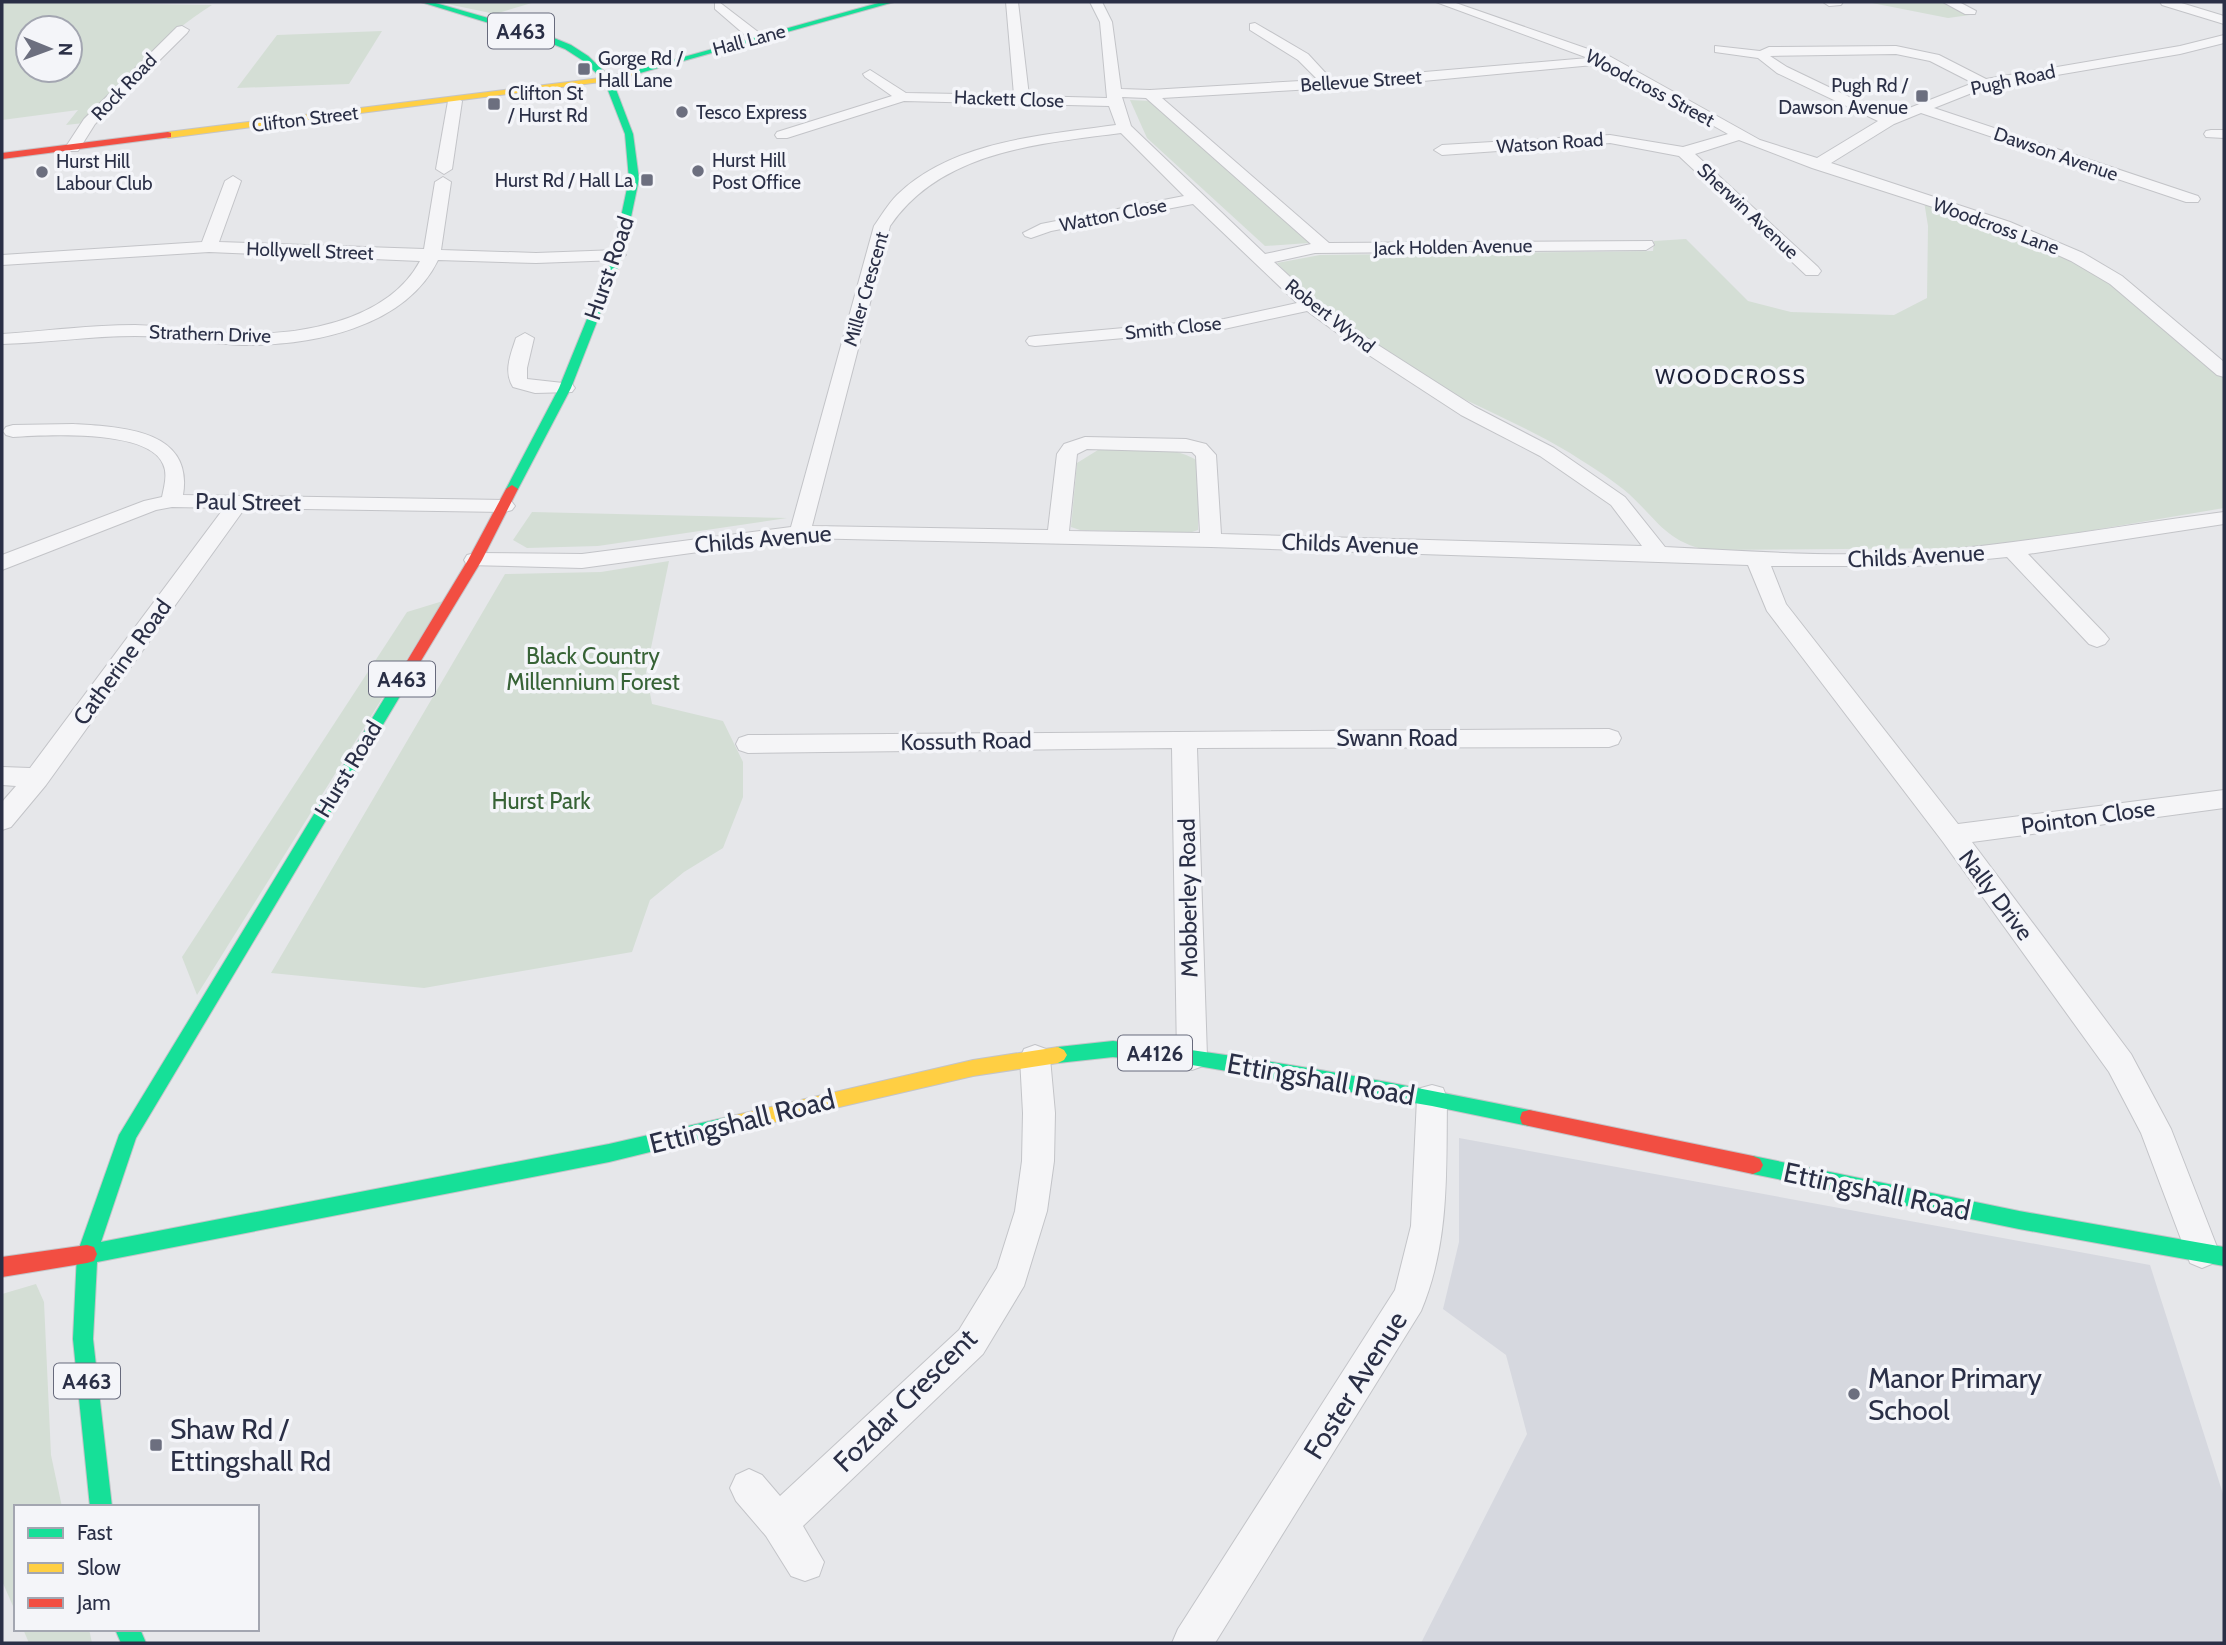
<svg xmlns="http://www.w3.org/2000/svg" width="2226" height="1645" font-family="Cabin,sans-serif">
	<style>
		.built { fill: #d6d8df }
		.green { fill: #d4ded5; fill-rule: evenodd }
		.lines { fill: none; stroke-linecap: round; stroke-linejoin: round }
		.street-casing { stroke: #c3c4c8; stroke-width: 2 }
		.fast-casing { stroke: #c3c4c8; stroke-width: 2 }
		.slow-casing { stroke: #c3c4c8; stroke-width: 2 }
		.jam-casing { stroke: #c3c4c8; stroke-width: 2 }
		.street { fill: #f5f5f7; fill-rule: evenodd }
		.fast { fill: #16e098; fill-rule: evenodd }
		.slow { fill: #ffcf43; fill-rule: evenodd }
		.jam { fill: #f24e42; fill-rule: evenodd }
		.poi-dot { fill: #6c6f7f; stroke: #f4f5f9; stroke-width: 2.5 }
		.labels { text-anchor: middle; dominant-baseline: central; stroke-width: 7; stroke-linejoin: round; paint-order: stroke }
		.far-street-label { font-size: 19px; fill: #2a2f46; stroke: #f4f5f9 }
		.far-poi-label { font-size: 19px; fill: #2a2f46; stroke: #f4f5f9; text-anchor: start }
		.shield { fill: #f4f5f9; stroke: #676a7c; stroke-width: 2 }
		.shield-label { font-size: 21px; font-weight: bold; fill: #2a2f46 }
		.far-quarter-label { font-size: 21px; letter-spacing: 2px; fill: #1c2037; stroke: #f4f5f9 }
		.street-label { font-size: 23px; fill: #2a2f46; stroke: #f4f5f9 }
		.park-label { font-size: 23px; fill: #376336; stroke: #f4f5f9 }
		.near-street-label { font-size: 28px; fill: #2a2f46; stroke: #f4f5f9 }
		.near-poi-label { font-size: 28px; fill: #2a2f46; stroke: #f4f5f9; text-anchor: start }
	</style>
	<rect width="100%" height="100%" fill="#e6e7ea"/>
	<!-- built -->
	<polygon class="built" points="1459,1138 2150,1265 2224,1497 2224,1643 1421,1643 1527,1434 1506,1355 1443,1309 1459,1242"/>
	<!-- green -->
	<g class="green">
		<path d="M2 2 212 5C162 36 124 80 84 123L66 125 78 110 2 120ZM28 28H70V70H28Z"/>
		<polygon points="438,2 535,2 495,14"/>
		<polygon points="1943,2 1970,15 1948,18 1872,3"/>
		<polygon points="382,31 349,84 237,88 277,35"/>
		<polygon points="1130,100 1151,101 1309,243 1265,246 1147,138"/>
		<path d="M1924 201 2003 227 2102 273 2224 375V508L1999 546 1968 548 1706 550C1662 540 1655 515 1623 489 1607 476 1587 464 1570 453 1529 428 1484 410 1442 388 1383 356 1324 312 1277 263L1320 255 1653 251 1654 241 1686 239 1748 301 1791 312 1894 315 1927 298 1928 226Z"/>
		<path d="M1098 450C1129 450 1172 443 1198 461V530L1189 533 1080 530 1071 527 1077 463Z"/>
		<polygon points="532,512 787,518 598,546 527,548 513,540"/>
		<polygon points="669,561 646,672 652,704 723,721 743,762 743,797 723,848 684,872 650,900 632,952 424,988 271,973 505,574 601,572"/>
		<polygon points="443,601 197,995 182,957 407,612"/>
		<polygon points="36,1284 44,1302 51,1455 62,1507 16,1507 16,1613 2,1581 2,1294"/>
		<polygon points="23,1629 89,1629 92,1643 29,1643"/>
	</g>
	<g class="lines">
		<!-- street casing -->
		<g class="street-casing">
			<g id="street">
				<polygon points="719,2 762,35 762,41 752,41 715,9 715,3"/>
				<path d="M1006 2H1018L1029 96 1107 98 1100 22 1090 2H1102L1112 22 1121 89 1150 90 1318 80 1298 60 1250 30V24L1255 23 1308 54 1332 80 1588 58 1436 2H1453L1611 57 1760 140 1817 158 1878 121 1777 73 1758 58 1715 52V46L1760 51 1769 47 1896 46 1939 55 1986 79 2180 46 2224 35V43L2180 54 1987 87 1934 108 2198 196 2200 199 2198 202H2186L1921 113 1894 124 1831 163 2010 222 2083 253 2122 276 2224 362V377L2217 375 2110 284 2071 261 1998 228 1812 168 1739 140 1695 154 1818 267 1821 271 1818 275H1806L1679 156 1610 143 1442 155 1434 150 1442 145 1610 135 1683 147 1728 134 1604 64 1381 85 1162 98 1329 243 1652 241 1654 245 1646 250 1315 253 1274 262 1316 301 1367 338 1475 407 1554 448 1625 497 1665 547C1750 551 1835 558 1920 552 2022 544 2123 525 2224 512V524L2028 554 2105 634 2109 639 2105 644 2097 647 2089 644 2007 557 1916 566H1771L1786 604 1958 824 2224 790V808L1972 842 2131 1054 2171 1129 2219 1252 2214 1263 2202 1268 2190 1263 2141 1133 2109 1072 1943 842 1767 611 1748 565 1211 547 800 538 582 568 467 565 464 560 467 555 475 553 582 554 791 527 874 226C881 216 888 204 897 195 952 141 1043 135 1116 125L1109 106 904 101 787 138H777L775 135 777 132 892 96 865 77 863 74 870 70 906 93 1014 95ZM1896 54 1930 61 1973 83 1889 116 1787 67 1770 56ZM1122 97 1146 98 1311 244 1265 254 1131 126ZM1121 133 1184 196 1041 224 1023 233 1025 236 1031 238 1051 231 1193 204 1297 303 1224 319 1035 336 1029 337 1026 341 1029 345 1035 346 1224 329 1307 311 1355 346 1461 415 1540 456 1611 505 1642 546 1221 534 1216 455 1206 444 1186 439 1085 437 1064 444 1057 454 1048 530 812 526 890 226C941 151 1038 144 1121 133ZM1087 449 1192 452 1196 456 1200 533 1069 531 1077 454Z"/>
				<polygon points="1823,2 1843,2 1841,5 1829,6"/>
				<polygon points="1943,2 1959,2 1976,11 1975,14 1965,14"/>
				<polygon points="2160,2 2178,2 2224,16 2224,24 2162,5"/>
				<polygon points="182,26 189,30 187,33 95,124 78,151 68,151 65,148 84,119 177,27"/>
				<polygon points="455,97 462,101 452,169 444,174 436,169 448,101"/>
				<polygon points="2211,130 2224,130 2224,138 2206,137 2204,134 2206,131"/>
				<path d="M233 176 241 181 219 242 424 249 435 182 443 177 451 182 441 250 536 253 618 250 626 255 618 260 536 263 438 260C405 328 311 346 242 345 206 344 171 336 135 336 91 336 46 343 2 344V334C46 331 91 325 135 325 167 326 199 332 231 333 294 337 387 323 420 261L209 252 2 265V255L202 242 225 181Z"/>
				<path d="M525 333 534 338 527 368V379L572 384 575 388 572 392 535 393 513 387C503 371 511 354 516 338Z"/>
				<path d="M73 424C121 427 194 429 183 495L505 500 512 502 515 506 512 510 505 512 245 508 46 785 11 827 2 830V802L16 786 2 785V767L30 768 224 508 172 507 156 510 2 570V555L144 501 162 497C164 487 168 474 163 464 148 429 45 435 13 437L6 435 3 431 6 427 13 425Z"/>
				<polygon points="1609,729 1618,732 1621,738 1618,744 1609,747 1197,748 1207,1057 1203,1066 1192,1070 1181,1066 1177,1057 1172,748 748,753 739,750 736,744 739,738 748,735"/>
				<polygon points="1035,1045 1046,1049 1050,1058 1055,1113 1054,1161 1047,1211 1024,1286 983,1354 803,1526 824,1562 819,1576 805,1581 791,1576 766,1536 736,1501 730,1488 736,1475 749,1469 762,1475 780,1496 959,1330 997,1268 1015,1211 1022,1161 1023,1113 1020,1058 1024,1049"/>
				<path d="M1432 1085 1443 1088 1447 1098C1446 1171 1450 1242 1421 1311L1215 1643H1172L1178 1629 1395 1290 1411 1226 1417 1098 1421 1088Z"/>
			</g>
		</g>
		<!-- fast casing -->
		<g class="fast-casing">
			<g id="fast">
				<polygon points="421,2 432,2 544,34 571,45 588,56 612,79 633,134 639,179 623,255 571,388 518,489 512,493 506,489 559,388 613,255 629,179 625,134 604,80 582,60 565,49 538,38"/>
				<polygon points="882,2 894,2 633,75 626,73"/>
				<polygon points="414,656 421,661 136,1138 101,1242 609,1144 732,1116 739,1118 741,1124 739,1130 732,1132 609,1162 97,1262 93,1339 112,1507 90,1507 73,1339 77,1254 119,1135 407,661"/>
				<path d="M1113 1041C1253 1055 1391 1082 1529 1110L1536 1112 1538 1118 1536 1124 1529 1126 1432 1106 1192 1065 1113 1057 1058 1063 1052 1060 1049 1055 1052 1050 1058 1047Z"/>
				<polygon points="1753,1156 2019,1211 2224,1247 2224,1266 2019,1229 1753,1174 1746,1171 1743,1165 1746,1159"/>
				<polygon points="115,1629 140,1629 146,1643 121,1643"/>
			</g>
		</g>
		<!-- slow casing -->
		<g class="slow-casing">
			<g id="slow">
				<polygon points="630,71 634,73 633,75 608,81 168,138 164,135 168,132 608,77"/>
				<polygon points="1058,1047 1064,1050 1067,1055 1064,1060 1058,1063 973,1076 732,1132 725,1130 723,1124 725,1118 732,1116 973,1060"/>
			</g>
		</g>
		<!-- jam casing -->
		<g class="jam-casing">
			<g id="jam">
				<polygon points="168,132 171,133 171,137 2,159 2,153"/>
				<polygon points="512,485 518,489 482,560 419,664 409,664 407,661 468,560 506,489"/>
				<polygon points="1529,1110 1753,1156 1760,1159 1763,1165 1760,1171 1753,1174 1529,1126 1522,1124 1520,1118 1522,1112"/>
				<polygon points="87,1245 94,1247 97,1254 94,1261 87,1263 2,1277 2,1257"/>
			</g>
		</g>
		<!-- street -->
		<use href="#street" class="street"/>
		<!-- fast -->
		<use href="#fast" class="fast"/>
		<!-- slow -->
		<use href="#slow" class="slow"/>
		<!-- jam -->
		<use href="#jam" class="jam"/>
	</g>
	<!-- markers -->
	<g class="poi-dot">
		<rect x="577" y="62" width="14" height="14" rx="3.5"/>
		<rect x="1915" y="89" width="14" height="14" rx="3.5"/>
		<rect x="487" y="97" width="14" height="14" rx="3.5"/>
		<circle cx="682" cy="112" r="7"/>
		<circle cx="698" cy="171" r="7"/>
		<circle cx="42" cy="172" r="7"/>
		<rect x="640" y="173" width="14" height="14" rx="3.5"/>
		<circle cx="1854" cy="1394" r="7"/>
		<rect x="149" y="1438" width="14" height="14" rx="3.5"/>
	</g>
	<g class="labels">
		<!-- far-street labels -->
		<g class="far-street-label">
			<text transform="translate(749 40) rotate(-15)">Hall Lane</text>
			<text transform="translate(2013 80) rotate(-12)">Pugh Road</text>
			<text transform="translate(1361 81) rotate(-4)">Bellevue Street</text>
			<text transform="translate(124 87) rotate(-46)">Rock Road</text>
			<text transform="translate(1650 88) rotate(28)">Woodcross Street</text>
			<text transform="translate(1009 99) rotate(2)">Hackett Close</text>
			<text transform="translate(305 119) rotate(-7)">Clifton Street</text>
			<text transform="translate(1550 143) rotate(-4)">Watson Road</text>
			<text transform="translate(2056 154) rotate(19)">Dawson Avenue</text>
			<text transform="translate(1748 211) rotate(43)">Sherwin Avenue</text>
			<text transform="translate(1113 215) rotate(-11)">Watton Close</text>
			<text transform="translate(1996 226) rotate(20)">Woodcross Lane</text>
			<text transform="translate(1453 247) rotate(-1)">Jack Holden Avenue</text>
			<text transform="translate(310 251) rotate(2)">Hollywell Street</text>
			<text transform="translate(866 289) rotate(-74)">Miller Crescent</text>
			<text transform="translate(1330 316) rotate(38)">Robert Wynd</text>
			<text transform="translate(1173 328) rotate(-6)">Smith Close</text>
			<text transform="translate(210 334) rotate(2)">Strathern Drive</text>
		</g>
		<!-- far-poi labels -->
		<g class="far-poi-label">
			<text x="598" y="58">Gorge Rd /<tspan x="598" dy="22">Hall Lane</tspan></text>
			<text x="1908" y="85" text-anchor="end">Pugh Rd /<tspan x="1908" dy="22">Dawson Avenue</tspan></text>
			<text x="508" y="93">Clifton St<tspan x="508" dy="22">/ Hurst Rd</tspan></text>
			<text x="696" y="112">Tesco Express</text>
			<text x="712" y="160">Hurst Hill<tspan x="712" dy="22">Post Office</tspan></text>
			<text x="56" y="161">Hurst Hill<tspan x="56" dy="22">Labour Club</tspan></text>
			<text x="633" y="180" text-anchor="end">Hurst Rd / Hall La</text>
		</g>
		<!-- shield labels -->
		<g class="shield">
			<rect x="488" y="13.5" width="66" height="35" rx="5"/>
			<rect x="369" y="661.5" width="66" height="35" rx="5"/>
			<rect x="1118" y="1035.5" width="74" height="35" rx="5"/>
			<rect x="54" y="1363.5" width="66" height="35" rx="5"/>
		</g>
		<g class="shield-label">
			<text x="521" y="31">A463</text>
			<text x="402" y="679">A463</text>
			<text x="1155" y="1053">A4126</text>
			<text x="87" y="1381">A463</text>
		</g>
		<!-- far-quarter labels -->
		<g class="far-quarter-label">
			<text x="1731" y="376">WOODCROSS</text>
		</g>
		<!-- street labels -->
		<g class="street-label">
			<text transform="translate(609 268) rotate(-71)">Hurst Road</text>
			<text transform="translate(248 502) rotate(1)">Paul Street</text>
			<text transform="translate(763 539) rotate(-5)">Childs Avenue</text>
			<text transform="translate(1350 544) rotate(2)">Childs Avenue</text>
			<text transform="translate(1916 556) rotate(-3)">Childs Avenue</text>
			<text transform="translate(122 662) rotate(-54)">Catherine Road</text>
			<text x="1397" y="738">Swann Road</text>
			<text transform="translate(966 741) rotate(-1)">Kossuth Road</text>
			<text transform="translate(348 769) rotate(-59)">Hurst Road</text>
			<text transform="translate(2088 817) rotate(-8)">Pointon Close</text>
			<text transform="translate(1996 895) rotate(53)">Nally Drive</text>
			<text transform="translate(1188 898) rotate(-91)">Mobberley Road</text>
		</g>
		<!-- park labels -->
		<g class="park-label">
			<text x="593" y="656">Black Country<tspan x="593" dy="26">Millennium Forest</tspan></text>
			<text x="541" y="801">Hurst Park</text>
		</g>
		<!-- near-street labels -->
		<g class="near-street-label">
			<text transform="translate(1321 1079) rotate(10)">Ettingshall Road</text>
			<text transform="translate(742 1121) rotate(-14)">Ettingshall Road</text>
			<text transform="translate(1877 1191) rotate(12)">Ettingshall Road</text>
			<text transform="translate(1355 1385) rotate(-58)">Foster Avenue</text>
			<text transform="translate(905 1400) rotate(-45)">Fozdar Crescent</text>
		</g>
		<!-- near-poi labels -->
		<g class="near-poi-label">
			<text x="1868" y="1378">Manor Primary<tspan x="1868" dy="32">School</tspan></text>
			<text x="170" y="1429">Shaw Rd /<tspan x="170" dy="32">Ettingshall Rd</tspan></text>
		</g>
	</g>
	<!-- border -->
	<rect width="2226" height="1645" fill="none" stroke="#2a2f46" stroke-width="7"/>
	<!-- legend -->
	<rect x="14" y="1505" width="245" height="126" fill="#f4f5f9" stroke="#a3a6b1" stroke-width="2"/>
	<rect x="28" y="1528" width="35" height="10" fill="#16e098" stroke="#a3a6b1" stroke-width="2"/>
	<text x="77" y="1540" font-size="21" fill="#2a2f46">Fast</text>
	<rect x="28" y="1563" width="35" height="10" fill="#ffcf43" stroke="#a3a6b1" stroke-width="2"/>
	<text x="77" y="1575" font-size="21" fill="#2a2f46">Slow</text>
	<rect x="28" y="1598" width="35" height="10" fill="#f24e42" stroke="#a3a6b1" stroke-width="2"/>
	<text x="77" y="1610" font-size="21" fill="#2a2f46">Jam</text>
	<!-- north arrow -->
	<g transform="translate(49 49) rotate(91)"><circle r="33" fill="#f4f5f9" stroke="#a3a6b1" stroke-width="2"/>
	<path d="M0-5L12 26L0 18L-12 26Z" fill="#6c6f7f"/>
	<text y="-10" font-size="19" font-weight="bold" text-anchor="middle" fill="#2a2f46">N</text>
	</g>
</svg>
